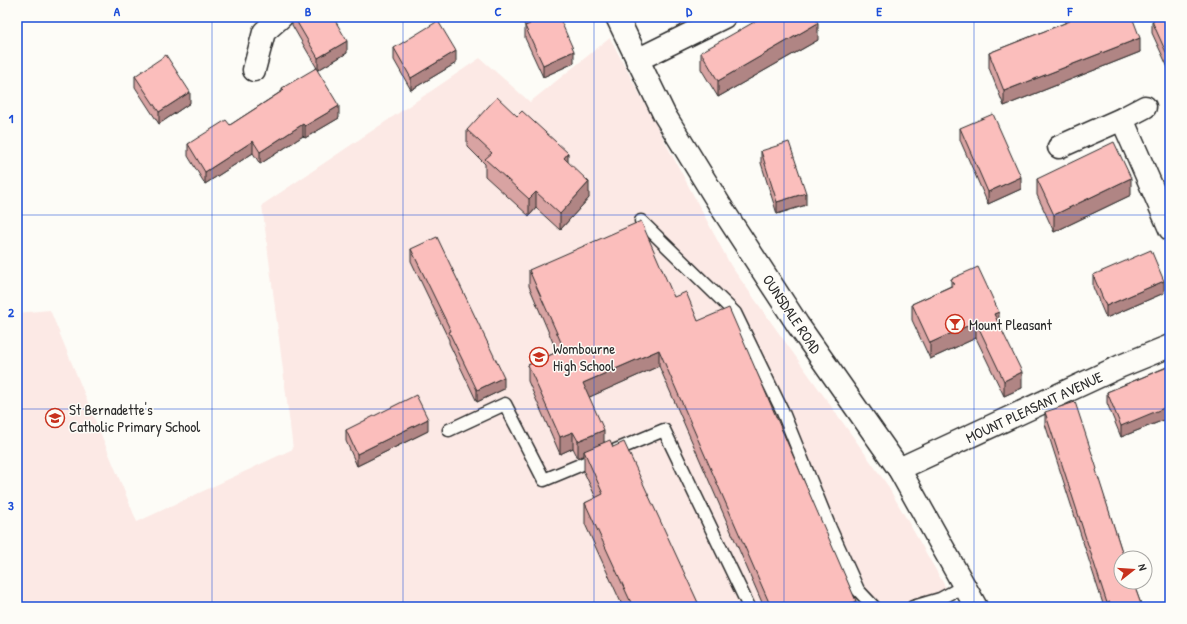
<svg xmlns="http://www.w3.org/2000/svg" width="1187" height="624" font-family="'Patrick Hand',sans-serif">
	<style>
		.built { fill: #fce9e5 }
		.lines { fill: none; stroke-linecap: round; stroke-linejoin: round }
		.lane-casing { stroke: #2b2b2b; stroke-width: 15 }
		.street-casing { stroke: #2b2b2b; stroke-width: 25 }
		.secondary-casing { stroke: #2b2b2b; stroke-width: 25 }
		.lane { stroke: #fdfcf7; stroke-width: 12 }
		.street { stroke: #fdfcf7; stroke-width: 22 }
		.secondary { stroke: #fdfcf7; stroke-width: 22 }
		.wall { fill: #d8a3a2; stroke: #2b2b2b }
		.shaded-wall { fill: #b08584; stroke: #2b2b2b }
		.building { fill: #fbbebc; stroke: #2b2b2b }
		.grid { fill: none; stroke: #1d4ed8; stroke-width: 1; stroke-opacity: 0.55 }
		.labels { text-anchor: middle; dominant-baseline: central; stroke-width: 3; stroke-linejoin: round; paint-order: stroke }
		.street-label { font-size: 15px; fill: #2b2b2b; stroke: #fdfcf7 }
		.poi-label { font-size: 15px; fill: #2b2b2b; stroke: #fdfcf7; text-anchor: start }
		.neatline { fill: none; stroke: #1d4ed8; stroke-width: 1.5 }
		.grid-label { font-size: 13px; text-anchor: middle; font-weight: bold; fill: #1d4ed8 }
	</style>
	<rect width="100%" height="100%" fill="#fdfcf7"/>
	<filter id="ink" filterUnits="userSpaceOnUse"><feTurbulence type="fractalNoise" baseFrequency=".025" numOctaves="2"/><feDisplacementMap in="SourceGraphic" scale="8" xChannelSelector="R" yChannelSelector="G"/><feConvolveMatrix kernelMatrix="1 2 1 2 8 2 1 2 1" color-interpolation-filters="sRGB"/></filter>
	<g filter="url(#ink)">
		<!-- built -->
		<polygon class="built" points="610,38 731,266 886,483 957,607 17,607 17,313 50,310 137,522 293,449 262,205 480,58 530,102"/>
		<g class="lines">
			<!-- lane casing -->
			<g class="lane-casing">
				<g id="lane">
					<polyline points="641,221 735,313 782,410 830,528 858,590 874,607"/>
					<polyline points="449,430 505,404 544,480 664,430 749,607"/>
					<polyline points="913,607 940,599 964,586"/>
				</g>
			</g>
			<!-- street casing -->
			<g class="street-casing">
				<g id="street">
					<polyline points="637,60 724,17"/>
					<polyline points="254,70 264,32 281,17"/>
					<polyline points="1122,119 1170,229"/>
					<polyline points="1059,147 1122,119 1145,107"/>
					<polyline points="899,469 1121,366 1170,346"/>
				</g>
			</g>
			<!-- secondary casing -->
			<g class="secondary-casing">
				<polyline id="secondary" points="617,17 664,114 723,210 798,325 899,469 976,607"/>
			</g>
			<!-- lane -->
			<use href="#lane" class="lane"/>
			<!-- street -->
			<use href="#street" class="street"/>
			<!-- secondary -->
			<use href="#secondary" class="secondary"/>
		</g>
		<!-- wall -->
		<g class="wall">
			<polygon points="292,17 333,17 347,53 318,70 292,25"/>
			<polygon points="521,17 559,17 574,63 543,77 525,38 525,26"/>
			<polygon points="1065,17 1132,17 1140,52 1004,106 989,68 989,53 1065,23"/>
			<polygon points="1170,17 1170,72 1152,33 1152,21"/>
			<polygon points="818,40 718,97 701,69 701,52"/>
			<polygon points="394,48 456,63 411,90 394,60"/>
			<polygon points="135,76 190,103 159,124 135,87"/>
			<polygon points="282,88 339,118 305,138 303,136 260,164 253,153 205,184 188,156 188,144 230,125 282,91"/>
			<polygon points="960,128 1021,189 988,204 960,140"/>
			<polygon points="467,130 568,162 589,198 560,230 536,208 529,216 485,176 485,164 467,146"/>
			<polygon points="761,151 806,205 777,214 761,163"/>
			<polygon points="1037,179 1131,195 1054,232 1037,195"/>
			<polygon points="411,249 504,389 477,402 449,343 449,340 411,261"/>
			<polygon points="529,270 674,297 698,321 856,607 764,607 659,366 589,397 604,442 613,447 700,607 623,607 585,524 585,503 596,498 584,472 584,455 578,458 573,448 560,454 528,381 528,365 557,352 529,286"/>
			<polygon points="1093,275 1164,293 1106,318 1093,287"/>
			<polygon points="951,279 999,323 1022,388 1004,396 976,338 930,359 912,320 912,304 951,286"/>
			<polygon points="1169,364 1170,364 1169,418 1121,437 1107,403 1107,392 1169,366"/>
			<polygon points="1045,412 1097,475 1124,558 1142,607 1104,607 1045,424"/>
			<polygon points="346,430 428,431 357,466 346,441"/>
		</g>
		<!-- shaded-wall -->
		<g class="shaded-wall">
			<polygon points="818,23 818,40 718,97 718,81"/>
			<polygon points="1140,38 1140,52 1004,106 1004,91"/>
			<polygon points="347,41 347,53 318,70 318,58"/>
			<polygon points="456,51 456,63 411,90 411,78"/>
			<polygon points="574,51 574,63 543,77 543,65"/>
			<polygon points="190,92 190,103 159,124 159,112"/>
			<polygon points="339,106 339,118 305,138 305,126"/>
			<polygon points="303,124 303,136 260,164 260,152"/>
			<polygon points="253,141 253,153 205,184 205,172"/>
			<polygon points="568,153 568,170 564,158"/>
			<polygon points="1021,177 1021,189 988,204 988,192"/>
			<polygon points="1131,178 1131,195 1054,232 1054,215"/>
			<polygon points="589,182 589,198 560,230 560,214"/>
			<polygon points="536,192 536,208 529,216 529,199"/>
			<polygon points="806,193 806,205 777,214 777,202"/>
			<polygon points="1164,281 1164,293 1106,318 1106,306"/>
			<polygon points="999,312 999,328 994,314"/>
			<polygon points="976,322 976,338 930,359 930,343"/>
			<polygon points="659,350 659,366 583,400 583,383"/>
			<polygon points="1022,372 1022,388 1004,396 1004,381"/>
			<polygon points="504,377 504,389 477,402 477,390"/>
			<polygon points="1170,399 1170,410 1169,411 1169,418 1121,437 1121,426"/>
			<polygon points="428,419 428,431 357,466 357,454"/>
			<polygon points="604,430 604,447 584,451 584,455 578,458 578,441"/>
			<polygon points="573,432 573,448 560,454 560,437"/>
			<polygon points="856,601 856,607 842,607"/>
			<polygon points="1110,602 1110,607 1107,607 1107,603"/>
		</g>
		<!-- building -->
		<g class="building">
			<polygon points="294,17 333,17 347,41 318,58"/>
			<polygon points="527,17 559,17 574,51 543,65 525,26 530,24"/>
			<polygon points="763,17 815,17 818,23 718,81 701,52"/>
			<polygon points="1068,17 1132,17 1140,38 1004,91 989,53 1070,21"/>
			<polygon points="1161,17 1170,17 1170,61 1152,21"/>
			<polygon points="438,21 456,51 411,78 394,48"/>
			<polygon points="166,55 190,92 159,112 135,76"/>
			<polygon points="316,68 339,106 305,126 303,124 260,152 253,141 205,172 188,144 226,120 230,125 284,90 282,88"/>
			<polygon points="497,97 517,116 522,111 568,153 564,158 589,182 560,214 536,192 529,199 485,159 492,153 467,130"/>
			<polygon points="993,114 1021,177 988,192 960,128"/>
			<polygon points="789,142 806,193 777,202 761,151"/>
			<polygon points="1114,142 1131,178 1054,215 1037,179"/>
			<polygon points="641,221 674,297 686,292 698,321 729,308 856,601 842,607 771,607 659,350 583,383 604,430 578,441 573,432 560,437 528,365 564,349 529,270"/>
			<polygon points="437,237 504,377 477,390 449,332 451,331 411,249"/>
			<polygon points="1151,250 1164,281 1106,306 1093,275"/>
			<polygon points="978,267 999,312 994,314 1022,372 1004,381 976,322 930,343 912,304 954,285 951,279"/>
			<polygon points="1169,364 1170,364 1170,399 1167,400 1169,406 1121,426 1107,392 1170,366"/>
			<polygon points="416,395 428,419 357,454 346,430"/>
			<polygon points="1075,402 1097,469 1096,470 1124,558 1121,558 1121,582 1133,582 1142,607 1111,607 1110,602 1107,603 1045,412"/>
			<polygon points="610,440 613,447 624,442 700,607 633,607 585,503 603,494 584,451"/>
		</g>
	</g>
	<!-- grid -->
	<path class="grid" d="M212 17V607M403 17V607M594 17V607M784 17V607M974 17V607M17 215H1170M17 409H1170"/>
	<!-- icons -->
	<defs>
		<g id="bar-ring" transform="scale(1)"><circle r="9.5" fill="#fdfcf7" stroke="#c8321e" stroke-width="1.5"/><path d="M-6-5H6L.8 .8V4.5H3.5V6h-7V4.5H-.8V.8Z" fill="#c8321e"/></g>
		<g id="school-ring" transform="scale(1)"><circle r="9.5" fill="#fdfcf7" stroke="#c8321e" stroke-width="1.5"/><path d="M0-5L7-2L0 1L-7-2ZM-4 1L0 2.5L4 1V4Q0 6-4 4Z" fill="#c8321e"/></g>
	</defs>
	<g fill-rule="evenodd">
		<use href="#bar-ring" x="955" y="324"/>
		<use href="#school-ring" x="539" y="357"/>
		<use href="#school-ring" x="55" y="418"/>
	</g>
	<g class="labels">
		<!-- street labels -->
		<g class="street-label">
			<text transform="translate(792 314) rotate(56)">OUNSDALE ROAD</text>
			<text transform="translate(1034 407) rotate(-25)">MOUNT PLEASANT AVENUE</text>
		</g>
		<!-- poi labels -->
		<g class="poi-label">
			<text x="969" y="324">Mount Pleasant</text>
			<text x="553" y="348">Wombourne<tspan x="553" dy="17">High School</tspan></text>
			<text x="69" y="409">St Bernadette's<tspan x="69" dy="17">Catholic Primary School</tspan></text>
		</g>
	</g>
	<!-- margin -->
	<rect width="1187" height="624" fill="none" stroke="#fdfcf7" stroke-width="44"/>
	<!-- north arrow -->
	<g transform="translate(1133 570) rotate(73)"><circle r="19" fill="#fdfcf7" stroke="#a9a8a5"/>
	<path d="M0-3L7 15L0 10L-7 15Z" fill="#c8321e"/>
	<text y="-6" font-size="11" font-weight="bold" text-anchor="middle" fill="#2b2b2b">N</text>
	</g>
	<rect x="22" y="22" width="1143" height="580" class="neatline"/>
	<g class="grid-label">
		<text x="117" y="16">A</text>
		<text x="308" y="16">B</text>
		<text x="498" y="16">C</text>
		<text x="689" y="16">D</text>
		<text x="879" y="16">E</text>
		<text x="1070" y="16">F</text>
		<text x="11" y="123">1</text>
		<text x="11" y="317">2</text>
		<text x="11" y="510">3</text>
	</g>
</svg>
